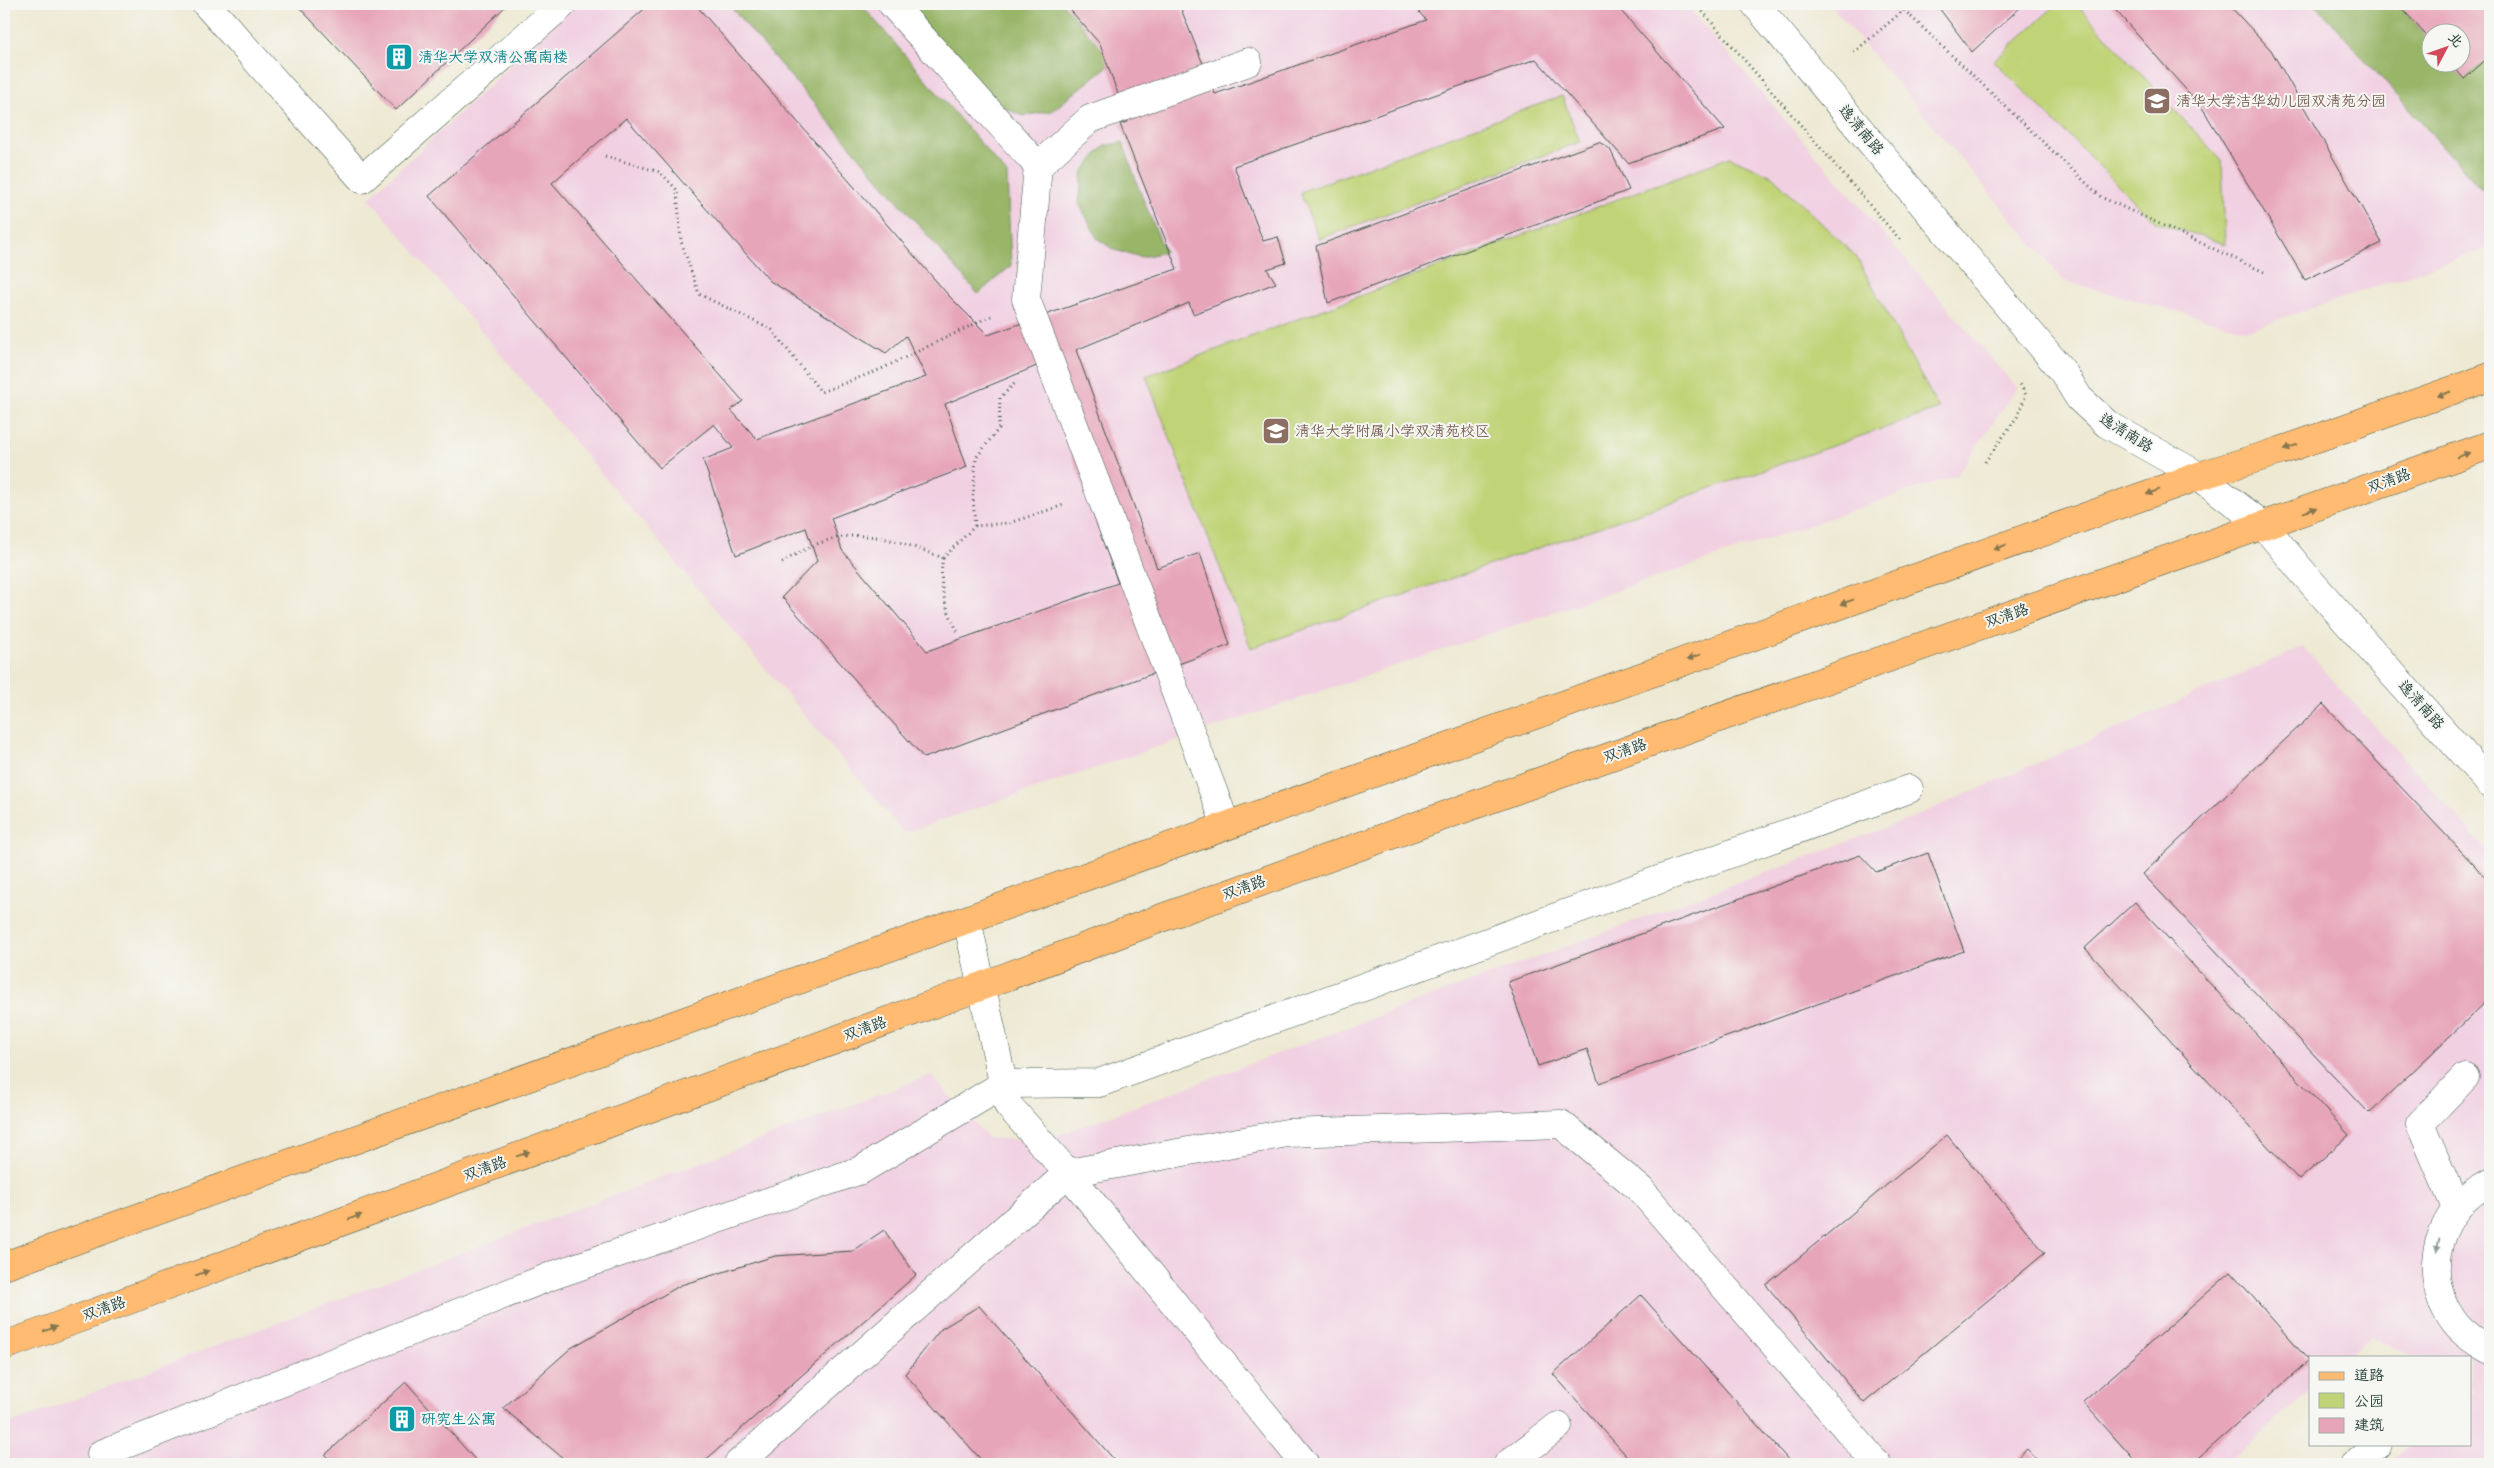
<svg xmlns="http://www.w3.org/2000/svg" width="2494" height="1468" font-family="'Balsamiq Sans','LXGW WenKai TC',sans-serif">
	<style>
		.built { fill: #f1d0e2 }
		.green { fill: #c0d376; stroke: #708855 }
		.forest { fill: #98b567; stroke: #5c794e }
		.building { fill: #e7a5b9; fill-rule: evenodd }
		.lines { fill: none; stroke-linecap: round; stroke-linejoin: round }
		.minor-casing { stroke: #3e574c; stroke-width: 29 }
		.major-casing { stroke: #3e574c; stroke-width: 29 }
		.path { stroke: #3e574c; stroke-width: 3; stroke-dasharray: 1 4; stroke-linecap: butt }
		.minor { stroke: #fff; stroke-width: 28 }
		.major { stroke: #ffbb71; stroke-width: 28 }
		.oneway { fill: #84764f }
		.oneway2 { fill: #8f9e9a }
		.labels { text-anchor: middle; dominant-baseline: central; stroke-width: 4; stroke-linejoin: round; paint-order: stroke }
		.culture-label { font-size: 15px; fill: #0d838f; stroke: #f6f6f2; text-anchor: start }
		.education-label { font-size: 15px; fill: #785e54; stroke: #f6f6f2; text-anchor: start }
		.street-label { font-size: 15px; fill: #1f3d34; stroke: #f6f6f2 }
	</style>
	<rect width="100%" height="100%" fill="#f6f6f2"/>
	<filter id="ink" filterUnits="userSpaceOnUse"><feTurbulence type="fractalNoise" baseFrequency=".02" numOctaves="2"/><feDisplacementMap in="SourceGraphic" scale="10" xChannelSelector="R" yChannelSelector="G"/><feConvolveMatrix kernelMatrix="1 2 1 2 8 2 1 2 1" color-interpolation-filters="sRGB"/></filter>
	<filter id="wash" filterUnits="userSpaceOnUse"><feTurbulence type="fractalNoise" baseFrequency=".0096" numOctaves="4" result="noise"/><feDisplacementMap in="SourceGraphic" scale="20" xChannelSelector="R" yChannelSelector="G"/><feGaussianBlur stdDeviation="1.12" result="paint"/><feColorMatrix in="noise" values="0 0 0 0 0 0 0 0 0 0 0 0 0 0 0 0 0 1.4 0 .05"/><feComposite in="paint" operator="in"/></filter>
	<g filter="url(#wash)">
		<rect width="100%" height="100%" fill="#eee9d3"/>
		<!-- built -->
		<g class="built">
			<polygon points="576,4 1685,4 2017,388 1957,475 904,833 369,198"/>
			<polygon points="1830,4 2315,4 2490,199 2490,248 2247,330 2064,281"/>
			<polygon points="2303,647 2490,853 2490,1464 2388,1464 2411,1444 2470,1444 2470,1393 2474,1389 2470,1387 2470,1357 2411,1357 2371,1336 2348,1357 2310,1357 2310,1390 2226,1464 4,1464 4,1426 931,1075 988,1138 1042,1141 1909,819"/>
		</g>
		<!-- green -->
		<g class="green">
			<polygon points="2057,4 2076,4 2222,161 2225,244 2155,222 1994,61"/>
			<polygon points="1562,96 1580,142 1319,239 1300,192"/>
			<polygon points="1730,157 1772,176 1856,256 1939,409 1251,648 1146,376"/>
		</g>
		<!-- forest -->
		<g class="forest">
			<polygon points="728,4 861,4 1007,174 1011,266 978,294"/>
			<polygon points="906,4 1063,4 1113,62 1052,111 1023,116 992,102"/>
			<polygon points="2315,4 2398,4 2431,42 2432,62 2450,63 2464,79 2486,60 2490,65 2490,199"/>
			<polygon points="1123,142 1139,189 1165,252 1141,257 1114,250 1097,238 1079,203 1083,171 1104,146"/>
		</g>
		<g id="blocks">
			<!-- building -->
			<g class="building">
				<polygon points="296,4 508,4 396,110"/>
				<path d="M650 4H695L950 297 988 335 1177 269 1120 124 1128 122 1100 44 1065 4H1179L1215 94 1426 20 1412 4H1615L1725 129 1628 163 1536 59 1234 166 1263 241 1278 237 1286 263 1267 269 1276 283 1193 314 1189 303 1076 350 1157 568 1200 553 1230 645 924 758 782 597 817 561 806 528 736 555 703 460 733 448 714 424 660 468 429 196ZM626 118 770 281 886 353 906 336 926 377 757 439 731 410 743 401 552 183ZM1039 365 1118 583 927 651 842 550 831 518 967 467 945 404Z"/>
				<polygon points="1936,4 2024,4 1972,52"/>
				<polygon points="2110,4 2228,4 2271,50 2382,243 2305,280 2203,109"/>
				<polygon points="2398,4 2490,4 2490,56 2464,79 2450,62 2462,62 2462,32 2432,32 2432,42"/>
				<polygon points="1599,142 1610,149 1629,190 1328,303 1316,246"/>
				<polygon points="2323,704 2490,882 2490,998 2369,1113 2143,874"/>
				<polygon points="1928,853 1964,951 1599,1083 1587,1049 1538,1066 1508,982 1860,855 1876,872"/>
				<polygon points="2135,902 2349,1135 2299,1180 2085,948"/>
				<polygon points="1947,1135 2045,1253 1864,1403 1766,1285"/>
				<polygon points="884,1230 916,1275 701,1464 570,1464 503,1408 571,1348 681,1285 775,1256 853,1251"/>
				<polygon points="2231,1272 2309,1361 2192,1464 2138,1464 2083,1402"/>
				<polygon points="1641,1295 1792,1464 1634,1464 1553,1374"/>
				<polygon points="979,1306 1118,1464 985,1464 905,1374 941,1329"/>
				<polygon points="406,1382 479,1464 334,1464 325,1455"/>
				<polygon points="2027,1449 2041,1464 2010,1464"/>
			</g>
		</g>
	</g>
	<g filter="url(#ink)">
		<use href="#blocks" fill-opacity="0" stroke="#3e574c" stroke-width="1"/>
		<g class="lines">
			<!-- minor casing -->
			<g class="minor-casing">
				<g id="minor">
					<polyline points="206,4 362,179 563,4"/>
					<polyline points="892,4 1038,166 1026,299 1226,825"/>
					<polyline points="1755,4 2063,372 2079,398 2107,424 2199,476 2264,526 2305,575 2490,784"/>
					<polyline points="1038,166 1090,119 1248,62"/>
					<polyline points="967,920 1008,1105 1068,1173 1305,1464"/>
					<path d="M2490 1183C2439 1205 2419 1273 2452 1319 2461 1333 2475 1342 2490 1350"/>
					<polyline points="2456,1208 2420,1124 2465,1077"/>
					<polyline points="101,1454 554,1275 861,1170 1004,1084 1099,1083 1909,789"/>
					<polyline points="738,1464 1068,1173 1287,1133 1561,1124 1640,1189 1877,1464"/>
					<polyline points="1508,1464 1558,1426"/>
					<polyline points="2355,1464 2378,1444"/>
				</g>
			</g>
			<!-- major casing -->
			<g class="major-casing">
				<g id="major">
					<polyline points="4,1266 2199,476 2280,451 2490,377"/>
					<polyline points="4,1346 982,986 1164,917 1524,787 2490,445"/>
				</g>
			</g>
			<!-- path -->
			<g class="path">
				<polyline points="1696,4 1901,241"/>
				<polyline points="1904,10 2101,197 2264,272"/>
				<polyline points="1854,52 1904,10 1902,4"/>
				<polyline points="605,156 660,172 677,190 681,241 699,294 772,330 821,392 879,370 991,316"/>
				<polyline points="1985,462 2017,417 2026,395 2019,382"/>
				<polyline points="975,526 973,497 976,458 999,428 1000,398 1017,381"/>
				<path d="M943 558C938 586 945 607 958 632"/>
				<path d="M782 563C844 522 879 533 943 558L975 526 1009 523 1064 505"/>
			</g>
			<!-- minor -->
			<use href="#minor" class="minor"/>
			<!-- major -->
			<use href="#major" class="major"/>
		</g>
		<!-- one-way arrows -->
		<defs><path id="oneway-solid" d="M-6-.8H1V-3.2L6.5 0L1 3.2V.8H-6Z" transform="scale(1.25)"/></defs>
		<g class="oneway">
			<use href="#oneway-solid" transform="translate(2444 394) rotate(161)"/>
			<use href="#oneway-solid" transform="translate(2291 447) rotate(161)"/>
			<use href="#oneway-solid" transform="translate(2463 455) rotate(-20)"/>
			<use href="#oneway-solid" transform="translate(2153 492) rotate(160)"/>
			<use href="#oneway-solid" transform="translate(2310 510) rotate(-20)"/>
			<use href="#oneway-solid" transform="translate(2000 547) rotate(160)"/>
			<use href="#oneway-solid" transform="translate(1847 602) rotate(160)"/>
			<use href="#oneway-solid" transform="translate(1694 657) rotate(160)"/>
			<use href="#oneway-solid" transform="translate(523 1154) rotate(-20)"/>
			<use href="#oneway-solid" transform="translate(355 1217) rotate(-20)"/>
			<use href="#oneway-solid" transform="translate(202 1273) rotate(-20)"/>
			<use href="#oneway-solid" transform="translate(50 1329) rotate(-20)"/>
		</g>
		<use class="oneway2" href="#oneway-solid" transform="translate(2438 1245) rotate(101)"/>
	</g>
	<!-- icons -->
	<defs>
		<g id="building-square" transform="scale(1.4375)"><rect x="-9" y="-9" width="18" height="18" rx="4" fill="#0f9aa8" stroke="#f6f6f2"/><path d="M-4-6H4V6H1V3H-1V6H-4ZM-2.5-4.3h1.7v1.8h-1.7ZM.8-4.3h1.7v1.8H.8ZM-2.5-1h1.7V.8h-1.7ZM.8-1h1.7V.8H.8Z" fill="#fff"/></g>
		<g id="school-square" transform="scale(1.4375)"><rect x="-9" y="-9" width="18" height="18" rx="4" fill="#8d6e63" stroke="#f6f6f2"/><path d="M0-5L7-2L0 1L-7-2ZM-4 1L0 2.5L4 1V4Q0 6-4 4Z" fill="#fff"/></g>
	</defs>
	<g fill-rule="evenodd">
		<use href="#building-square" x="399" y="57"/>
		<use href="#school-square" x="2157" y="101"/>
		<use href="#school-square" x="1276" y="431"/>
		<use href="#building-square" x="402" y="1419"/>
	</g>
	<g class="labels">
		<!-- culture labels -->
		<g class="culture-label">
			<text x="418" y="57">清华大学双清公寓南楼</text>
			<text x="421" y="1419">研究生公寓</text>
		</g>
		<!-- education labels -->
		<g class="education-label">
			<text x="2176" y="101">清华大学洁华幼儿园双清苑分园</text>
			<text x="1295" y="431">清华大学附属小学双清苑校区</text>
		</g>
		<!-- street labels -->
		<g class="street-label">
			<text transform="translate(1861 130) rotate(50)">逸清南路</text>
			<text transform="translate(2126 433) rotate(32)">逸清南路</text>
			<text transform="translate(2389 481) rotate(-20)">双清路</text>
			<text transform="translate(2007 616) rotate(-19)">双清路</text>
			<text transform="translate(2421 705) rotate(48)">逸清南路</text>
			<text transform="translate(1625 751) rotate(-19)">双清路</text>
			<text transform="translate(1244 888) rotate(-20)">双清路</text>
			<text transform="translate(865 1029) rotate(-20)">双清路</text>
			<text transform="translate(485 1169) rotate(-20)">双清路</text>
			<text transform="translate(104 1309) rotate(-20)">双清路</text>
		</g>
	</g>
	<!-- margin -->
	<rect width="2494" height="1468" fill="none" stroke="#f6f6f2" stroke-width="20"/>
	<!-- legend -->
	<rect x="2309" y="1356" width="162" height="90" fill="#f6f6f2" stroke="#a0aca6"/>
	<rect x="2319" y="1372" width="25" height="8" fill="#ffbb71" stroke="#a0aca6"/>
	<text x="2354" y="1380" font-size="15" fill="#1f3d34">道路</text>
	<rect x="2319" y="1393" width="25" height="15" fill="#c0d376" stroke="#a0aca6"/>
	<text x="2354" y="1406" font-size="15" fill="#1f3d34">公园</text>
	<rect x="2319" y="1418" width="25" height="15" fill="#e7a5b9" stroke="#a0aca6"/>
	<text x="2354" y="1430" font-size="15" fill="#1f3d34">建筑</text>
	<!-- north arrow -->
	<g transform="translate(2446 48) rotate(49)"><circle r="24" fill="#f6f6f2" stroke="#a0aca6"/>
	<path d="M0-4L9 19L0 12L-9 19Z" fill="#d1495b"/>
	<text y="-8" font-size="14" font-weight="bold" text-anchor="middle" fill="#1f3d34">北</text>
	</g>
</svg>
